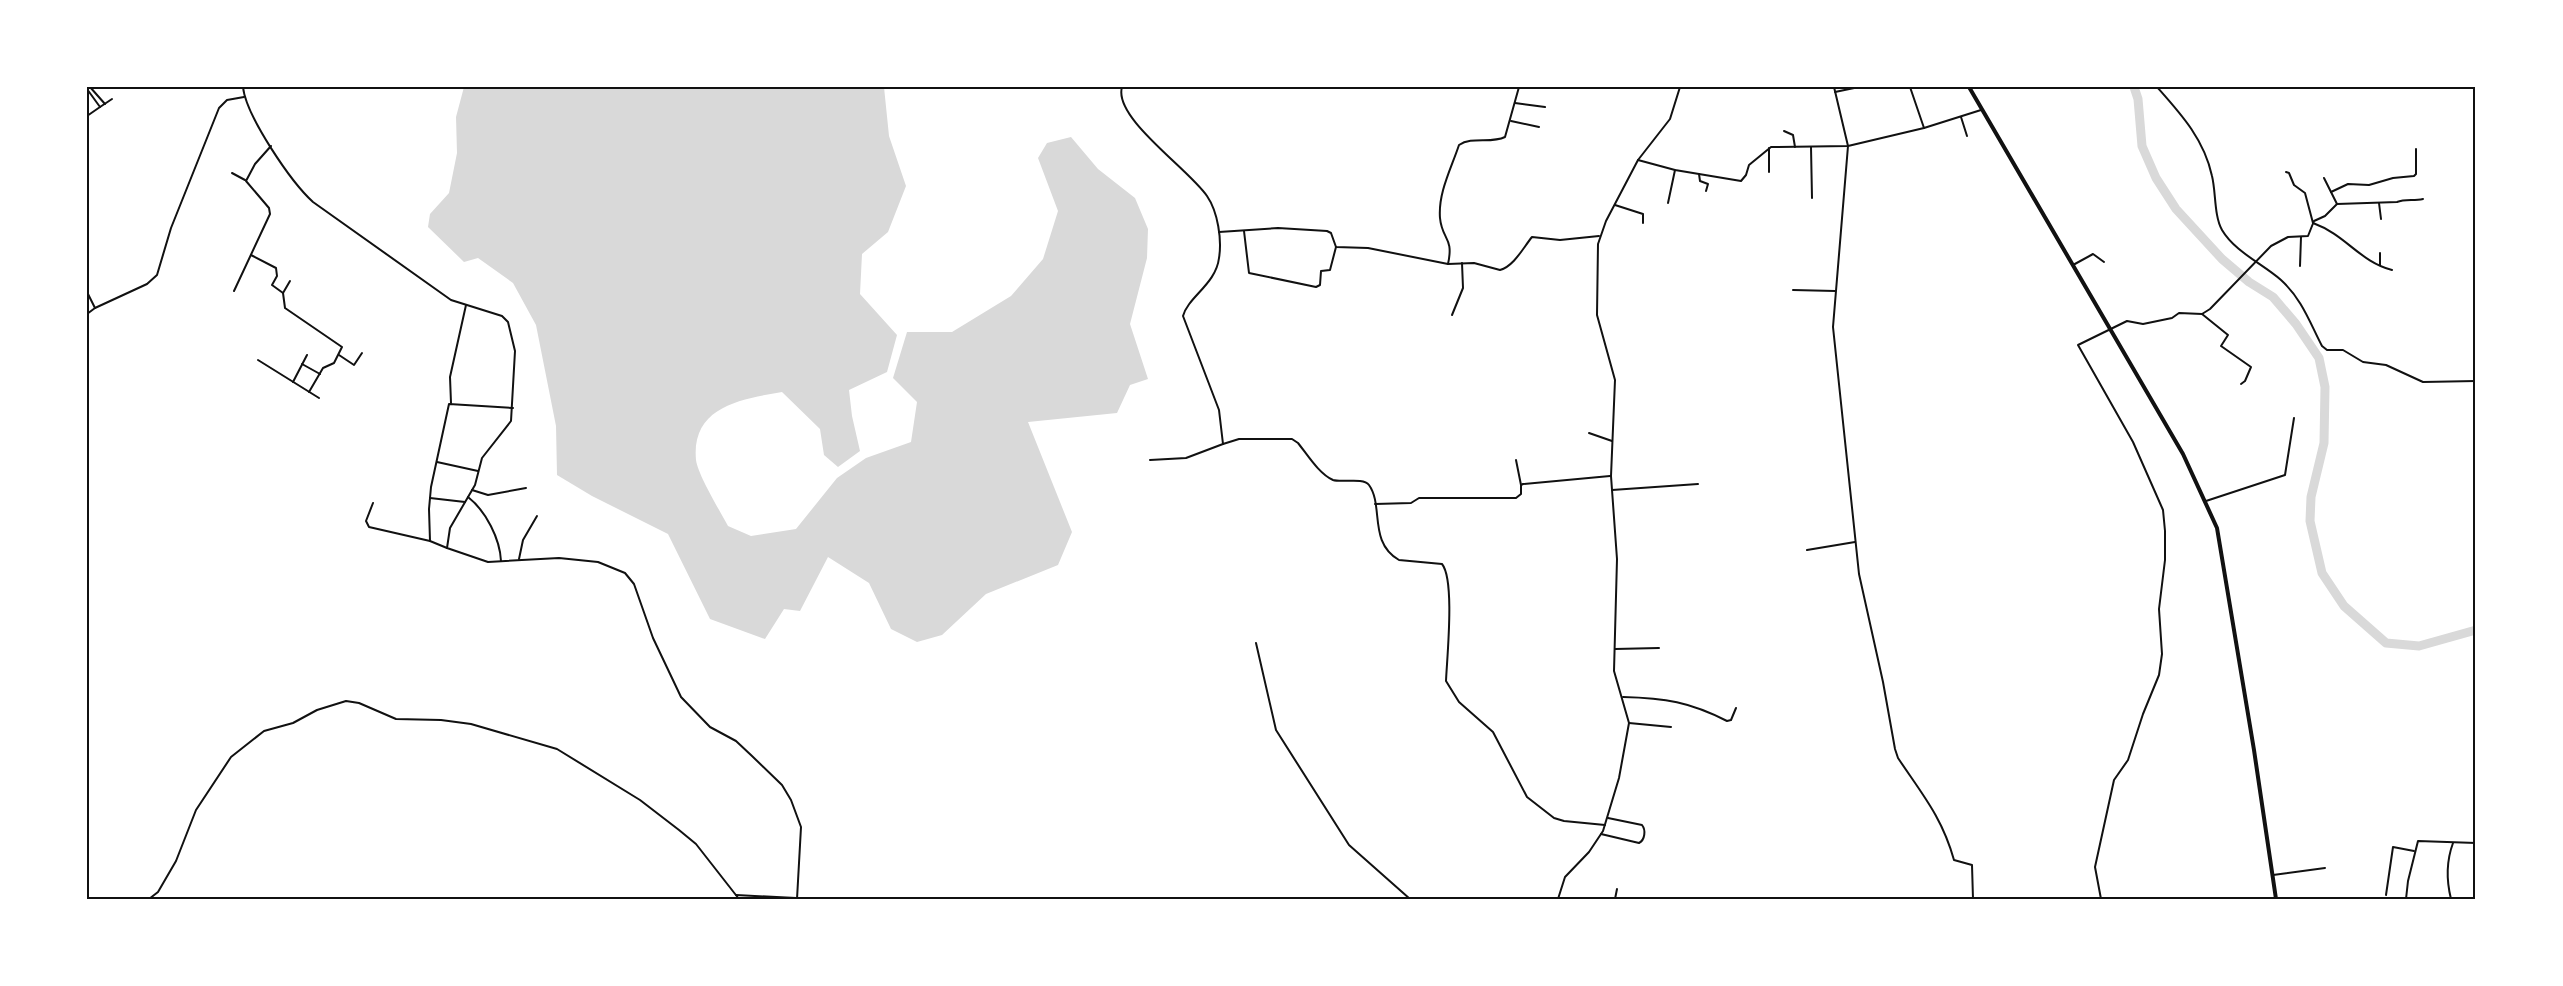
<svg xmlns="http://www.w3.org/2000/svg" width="2563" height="986" font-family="'Nunito Sans',sans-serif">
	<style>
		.water { fill: #d9d9d9 }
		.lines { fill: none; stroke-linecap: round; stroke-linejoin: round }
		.river { stroke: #d9d9d9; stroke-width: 9 }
		.minor { stroke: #111; stroke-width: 2 }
		.secondary { stroke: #111; stroke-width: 4 }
		.neatline { fill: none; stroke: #111; stroke-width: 2 }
	</style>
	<rect width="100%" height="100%" fill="#fff"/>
	<!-- water -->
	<path class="water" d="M464 87H884L889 136 906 186 888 232 862 254 860 294 897 335 887 372 849 390 852 416 860 451 838 467 824 455 820 429 782 392C742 399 691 406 696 460 698 475 720 511 728 526L751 536 796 529 837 478 866 458 911 442 917 402 893 378 907 332H952L1011 296 1043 259 1058 211 1038 158 1047 143 1071 137 1098 169 1135 198 1148 229 1147 258 1130 324 1148 379 1130 385 1117 413 1028 422 1072 532 1058 565 986 594 942 635 917 642 891 629 869 583 828 557 800 611 784 609 765 639 710 619 668 534 592 496 557 475 556 426 536 325 513 283 478 258 464 262 428 227 430 214 449 193 457 153 456 117Z"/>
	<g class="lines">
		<!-- river -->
		<polyline class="river" points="2134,87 2138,99 2142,146 2156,178 2176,209 2222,259 2249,282 2273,297 2296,324 2319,358 2325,387 2324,443 2311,497 2310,521 2322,573 2344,606 2386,643 2419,646 2476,630"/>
		<!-- minor -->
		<g class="minor">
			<polyline points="90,87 105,104"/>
			<path d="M243 87C246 116 291 182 313 202L451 300 502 316 508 322 515 351 511 421 482 458 475 485 450 528 447 548 488 562 559 558 598 562 625 573 634 584 653 638 681 697 710 727 736 741 752 756 782 785 791 800 801 827 797 899"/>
			<path d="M1122 87C1113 118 1189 169 1207 196 1218 212 1222 240 1219 258 1216 284 1188 297 1183 316L1219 410 1223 444 1239 439H1292L1298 443C1307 454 1319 474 1333 480 1342 483 1363 477 1369 485 1384 506 1368 542 1399 560L1442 564C1455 580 1447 657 1446 681L1459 702 1493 732 1527 797 1554 818 1564 821 1605 825"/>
			<polyline points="1910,87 1924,128"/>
			<path d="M2157 87C2181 114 2204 139 2212 176 2216 192 2214 216 2222 230 2235 252 2263 264 2281 280 2302 299 2310 323 2322 346L2327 350H2343L2363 362 2386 365 2423 382 2476 381"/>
			<polyline points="87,89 100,107 87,116"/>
			<polyline points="1835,92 1859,87"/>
			<polyline points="1515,103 1545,107"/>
			<polyline points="100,107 112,99"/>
			<polyline points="1961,117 1967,136"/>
			<polyline points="1511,121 1539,127"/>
			<polyline points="1784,131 1793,135 1795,147"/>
			<polyline points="1811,147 1812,198"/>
			<polyline points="1769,148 1769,172"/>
			<polyline points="1638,160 1675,170 1741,181 1746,175 1749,165 1771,147 1848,146 1834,87"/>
			<path d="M2286 172 2289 173 2294 185 2305 193 2313 223C2346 235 2360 262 2392 270"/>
			<polyline points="232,173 245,180"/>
			<polyline points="1699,174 1700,181 1708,184 1706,191"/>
			<polyline points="2324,178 2337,204"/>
			<polyline points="2331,192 2348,184 2369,185 2393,178 2414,176 2416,174 2416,149"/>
			<polyline points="1668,203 1675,170"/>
			<polyline points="2379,203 2381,219"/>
			<polyline points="1615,205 1643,214 1643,223"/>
			<polyline points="1244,231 1249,273 1316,287 1320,285 1321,271 1330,270 1336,247"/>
			<path d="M1219 232 1278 228 1327 231 1331 233 1336 247 1368 248 1448 264 1474 263 1500 270C1514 266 1523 248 1532 237L1560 240 1599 236"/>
			<polyline points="251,255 276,268 277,276 272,285 283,293 285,308 342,347 334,363 323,368 309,392"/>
			<path d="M1448 264C1454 237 1442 240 1440 218 1438 193 1451 169 1459 145 1472 136 1491 144 1505 137L1519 87"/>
			<polyline points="2073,265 2093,254 2104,262"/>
			<polyline points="2380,265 2380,253"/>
			<polyline points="2300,266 2301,237"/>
			<polyline points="1793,290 1835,291"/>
			<polyline points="234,291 270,214 269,208 246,181 255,164 271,146"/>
			<polyline points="87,292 95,308"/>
			<polyline points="283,293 290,281"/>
			<polyline points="87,314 95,308 147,284 157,275 171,228 219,108 227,100 244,97"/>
			<polyline points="2202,314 2228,335 2221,346 2251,367 2245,381 2241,384"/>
			<polyline points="1452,315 1463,288 1462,263"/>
			<polyline points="87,339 87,358"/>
			<polyline points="339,355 354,365 362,353"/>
			<polyline points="258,360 319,398"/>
			<polyline points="302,364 320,374"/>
			<polyline points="293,382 307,355"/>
			<polyline points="451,403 450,377 466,305"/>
			<polyline points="1589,433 1612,441"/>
			<polyline points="1150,460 1186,458 1223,444"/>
			<polyline points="1516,460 1521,485"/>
			<polyline points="437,462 478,471"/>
			<polyline points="472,490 488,495 526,488"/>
			<polyline points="1612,490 1698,484"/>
			<path d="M468 497C486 511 500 539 501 561"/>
			<polyline points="430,498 465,502"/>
			<polyline points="2206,501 2285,475 2294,418"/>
			<polyline points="373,503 366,521 369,527 430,541 447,548"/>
			<polyline points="1375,504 1411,503 1419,498 1516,498 1521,494 1521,485 1523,484 1610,476"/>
			<polyline points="430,541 429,509 431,487 449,404 513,408"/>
			<polyline points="1807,550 1855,542"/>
			<polyline points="519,559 523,540 537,516"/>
			<polyline points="1256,643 1276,730 1349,845 1410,899"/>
			<polyline points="1615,649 1659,648"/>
			<path d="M1623 697C1665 698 1690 702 1727 721L1731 720 1736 708"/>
			<polyline points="1629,723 1671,727"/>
			<path d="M1601 834 1639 843C1645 840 1646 830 1642 825L1608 818"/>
			<polyline points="2273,875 2325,868"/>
			<polyline points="736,895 796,898"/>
			<polyline points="2386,895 2393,847 2414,851"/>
			<polyline points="149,899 158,892 176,861 196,810 231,757 264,731 293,723 317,710 346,701 359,703 396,719 441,720 471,724 557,749 640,800 679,830 696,844 739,899"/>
			<polyline points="1558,899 1565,877 1589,852 1603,831 1619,778 1629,723 1614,671 1617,559 1611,476 1615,380 1597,315 1598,244 1606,221 1638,160 1670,119 1680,87"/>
			<polyline points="1615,899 1617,889"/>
			<path d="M1973 899 1972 865 1954 860C1942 817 1922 794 1898 758L1895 749 1883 682 1859 574 1833 327 1848 146 1924 128 1981 110"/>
			<path d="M2101 899 2095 867 2114 780 2128 760 2143 714 2159 675 2162 654 2159 609 2165 560V531L2163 510 2133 442 2078 345 2127 321 2143 324 2172 318 2179 313 2202 314 2210 309 2271 246 2288 237 2308 236 2314 221 2325 216 2337 204 2397 202C2405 199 2414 201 2423 199"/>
			<polyline points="2406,899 2408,881 2418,841 2476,843"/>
			<path d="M2451 899C2446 879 2446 862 2453 843"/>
		</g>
		<!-- secondary -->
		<polyline class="secondary" points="1969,87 2183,454 2217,528 2254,750 2276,899"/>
	</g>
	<!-- border -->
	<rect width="2563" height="986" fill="none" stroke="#ffffff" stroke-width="177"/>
	<rect x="88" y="88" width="2386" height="810" class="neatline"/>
</svg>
